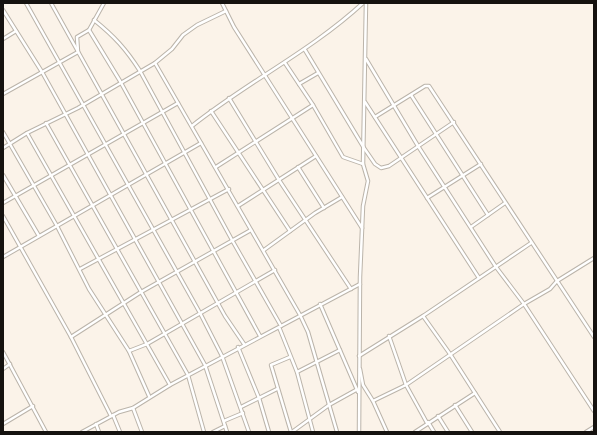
<svg xmlns="http://www.w3.org/2000/svg" width="597" height="435" font-family="'Fira Sans Condensed',sans-serif">
	<style>
		.lines { fill: none; stroke-linecap: round; stroke-linejoin: round }
		.street-casing { stroke: #bbb4aa; stroke-width: 4.5 }
		.street { stroke: #fff; stroke-width: 2.5 }
	</style>
	<rect width="100%" height="100%" fill="#fbf3e9"/>
	<g class="lines">
		<!-- street casing -->
		<g class="street-casing">
			<g id="street">
				<polyline points="26,3 200,313 222,356 249,432"/>
				<polyline points="51,3 225,316 244,344"/>
				<polyline points="222,3 234,27 362,228"/>
				<polyline points="3,10 42,72 205,365 227,432"/>
				<path d="M94 20C114 36 126 49 140 71L232 240 281 326"/>
				<polyline points="89,30 120,81 260,336"/>
				<polyline points="3,39 16,31"/>
				<polyline points="305,50 364,148 375,164 381,168 389,166 454,122"/>
				<polyline points="366,59 418,146 496,267 524,304 594,411"/>
				<polyline points="155,63 300,315 308,332 337,432"/>
				<polyline points="285,63 313,105 343,157 363,164"/>
				<polyline points="299,84 318,73"/>
				<polyline points="3,94 78,52 77,37 89,30 104,3"/>
				<polyline points="411,95 488,215"/>
				<polyline points="229,98 279,180 351,289"/>
				<polyline points="365,102 479,278"/>
				<polyline points="211,111 290,231"/>
				<polyline points="375,117 425,86 429,86 594,337"/>
				<polyline points="46,123 188,375 204,432"/>
				<path d="M192 126C247 82 311 51 363 3"/>
				<polyline points="3,132 57,226 89,289 129,351 149,396"/>
				<polyline points="27,133 170,385"/>
				<polyline points="3,148 27,133 78,108 155,63 172,49 183,35 197,25 226,11"/>
				<polyline points="216,167 313,105"/>
				<polyline points="298,167 324,208"/>
				<polyline points="3,175 39,236"/>
				<polyline points="427,198 481,164"/>
				<polyline points="3,203 178,103"/>
				<polyline points="238,206 316,156"/>
				<polyline points="3,216 71,337 111,416"/>
				<polyline points="471,227 505,203"/>
				<polyline points="264,250 315,213 342,197"/>
				<polyline points="3,257 201,143"/>
				<polyline points="80,269 229,189"/>
				<polyline points="320,304 358,392"/>
				<polyline points="423,316 450,354 500,432"/>
				<polyline points="281,326 360,284"/>
				<polyline points="389,336 406,385 427,423"/>
				<polyline points="71,337 141,292 251,230"/>
				<polyline points="238,347 259,398 269,432"/>
				<polyline points="129,351 147,344 275,270"/>
				<polyline points="3,352 46,432"/>
				<polyline points="359,356 423,316 531,243"/>
				<polyline points="290,357 271,365 291,432"/>
				<polyline points="3,369 10,364"/>
				<polyline points="360,369 363,385 373,401 387,432"/>
				<polyline points="297,372 340,350"/>
				<polyline points="373,401 406,385 524,304 550,289 557,281 594,258"/>
				<polyline points="455,405 472,432"/>
				<polyline points="241,407 277,389"/>
				<polyline points="133,408 142,432"/>
				<polyline points="113,415 120,432"/>
				<polyline points="438,416 448,432"/>
				<polyline points="224,421 243,413"/>
				<polyline points="428,422 434,432"/>
				<polyline points="3,424 33,406"/>
				<polyline points="96,424 99,432"/>
				<polyline points="82,432 119,412 133,408 170,385 279,327 297,372 313,432"/>
				<polyline points="213,432 225,426"/>
				<polyline points="292,432 329,405 356,390"/>
				<polyline points="359,432 360,277 363,206 368,181 363,164 366,3"/>
				<polyline points="415,432 475,393"/>
				<polyline points="586,432 594,427"/>
			</g>
		</g>
		<!-- street -->
		<use href="#street" class="street"/>
	</g>
	<!-- border -->
	<rect width="597" height="435" fill="none" stroke="#15120f" stroke-width="8"/>
</svg>
